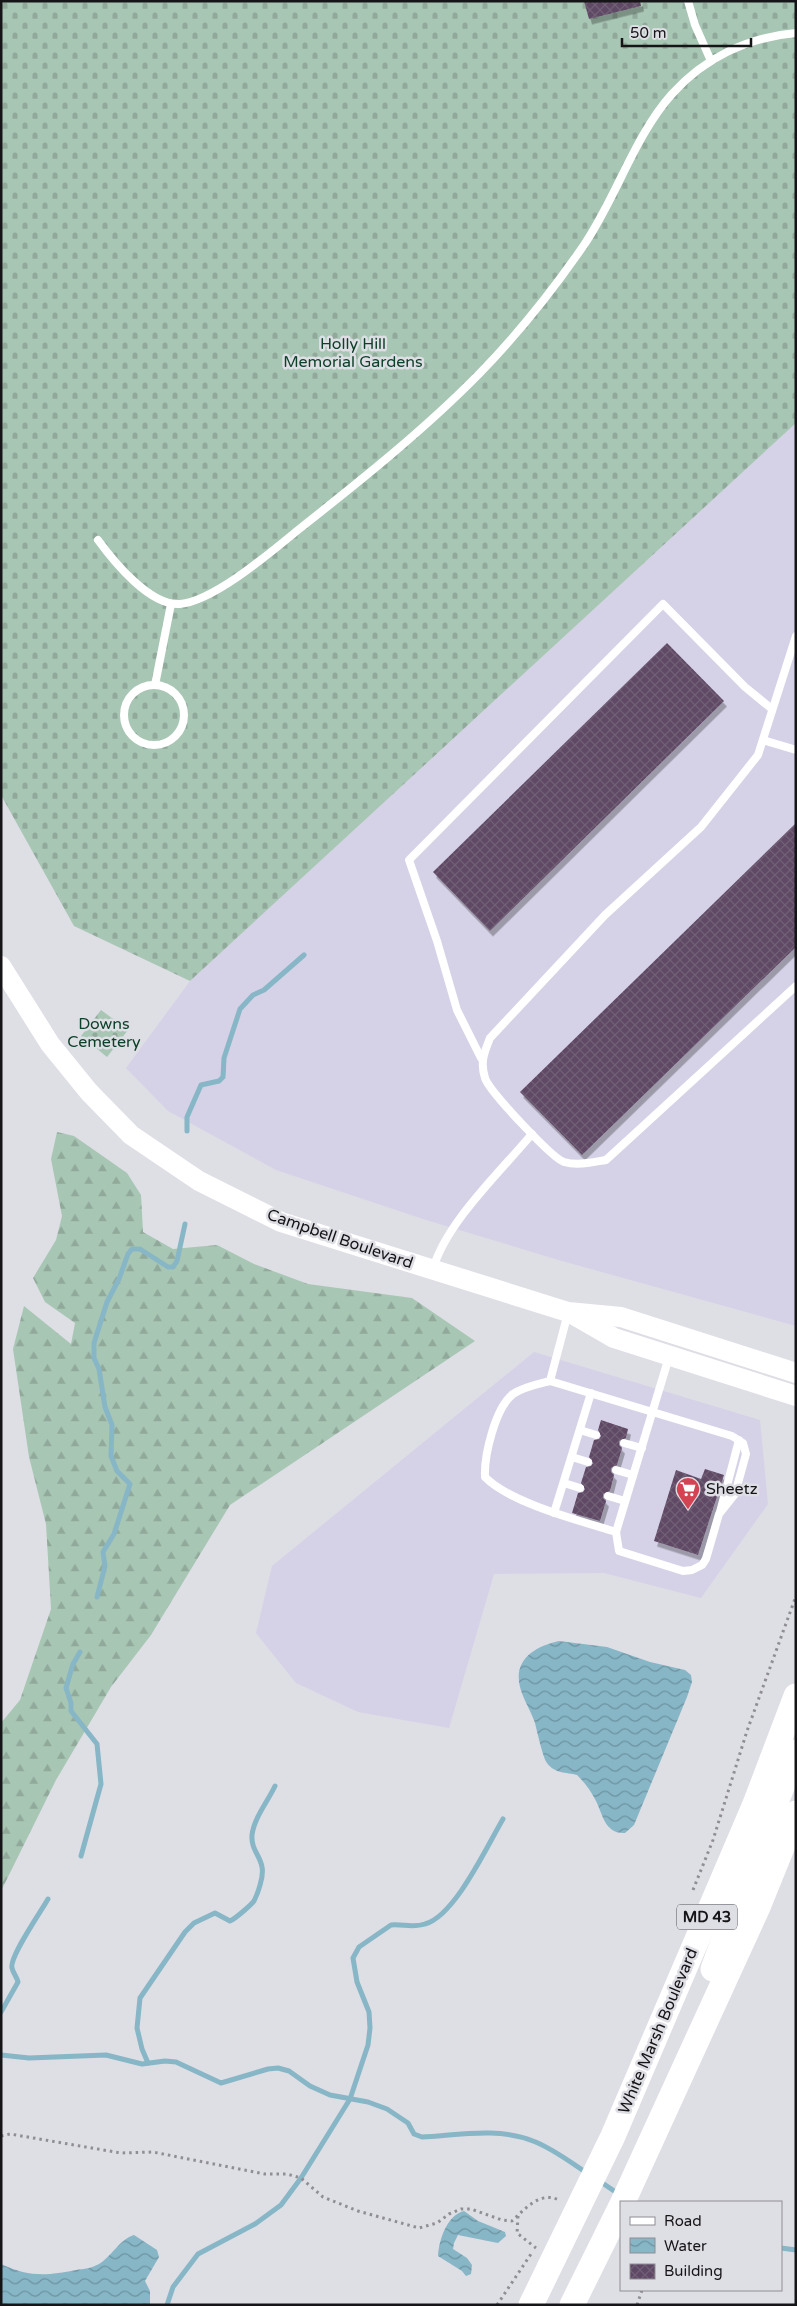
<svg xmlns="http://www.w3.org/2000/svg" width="797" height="2306" font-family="'Varela Round',sans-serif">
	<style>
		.commercial { fill: #d5d2e7 }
		.forest { fill: url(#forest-firs) }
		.cemetery { fill: url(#cemetery-stones) }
		.water { fill: url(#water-waves) }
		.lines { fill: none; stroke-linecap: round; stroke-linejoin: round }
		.stream { stroke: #87b6c6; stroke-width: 5 }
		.building { fill: url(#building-cross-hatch); filter: url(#shadow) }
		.path { stroke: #8e8e93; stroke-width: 3; stroke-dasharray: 2.5 4; stroke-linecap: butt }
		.service { stroke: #fff; stroke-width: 8 }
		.tertiary { stroke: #fff; stroke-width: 20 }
		.primary { stroke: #fff; stroke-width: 25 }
		.labels { text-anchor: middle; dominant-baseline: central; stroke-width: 5; stroke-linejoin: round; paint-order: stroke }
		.shield { fill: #dedee5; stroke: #515155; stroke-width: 1 }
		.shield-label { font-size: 15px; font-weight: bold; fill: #151517 }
		.park-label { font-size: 16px; fill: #0e4028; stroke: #dedee5 }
		.street-label { font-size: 16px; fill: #151517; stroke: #dedee5 }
		.poi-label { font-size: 16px; fill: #151517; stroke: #dedee5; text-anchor: start }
	</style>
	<defs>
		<pattern id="forest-firs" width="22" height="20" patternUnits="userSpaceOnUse" patternTransform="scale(1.25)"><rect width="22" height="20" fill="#a8c6b4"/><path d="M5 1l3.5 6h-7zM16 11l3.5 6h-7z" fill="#90a99a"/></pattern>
		<pattern id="cemetery-stones" width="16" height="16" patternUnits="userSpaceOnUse" patternTransform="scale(1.25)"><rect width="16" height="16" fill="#a8c6b4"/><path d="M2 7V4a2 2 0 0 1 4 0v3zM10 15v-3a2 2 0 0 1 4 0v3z" fill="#90a99a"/></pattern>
		<pattern id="water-waves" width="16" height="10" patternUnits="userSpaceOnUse" patternTransform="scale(1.25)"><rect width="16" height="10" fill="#87b6c6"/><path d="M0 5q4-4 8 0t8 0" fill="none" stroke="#6d93a0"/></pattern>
		<pattern id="building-cross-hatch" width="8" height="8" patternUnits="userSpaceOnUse" patternTransform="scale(1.25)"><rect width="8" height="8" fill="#5f4865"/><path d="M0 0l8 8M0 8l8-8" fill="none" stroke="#715f76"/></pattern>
		<filter id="shadow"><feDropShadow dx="3" dy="5.5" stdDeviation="0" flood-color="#0004"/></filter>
	</defs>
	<rect width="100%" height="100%" fill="#dedee5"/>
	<!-- commercial -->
	<g class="commercial">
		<polygon points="796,423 796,1326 562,1261 423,1219 276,1170 168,1111 126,1068 190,981"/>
		<polygon points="534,1352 760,1420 768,1504 701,1598 604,1573 494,1574 449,1728 358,1712 296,1683 256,1633 272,1566"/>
	</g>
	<!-- forest -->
	<polygon class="forest" points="57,1132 74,1136 127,1173 141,1195 143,1232 173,1249 217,1245 254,1264 308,1284 412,1298 475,1341 230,1505 151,1635 111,1687 56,1780 1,1891 1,1723 20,1700 51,1609 46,1524 29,1457 13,1349 24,1306 71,1344 75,1323 45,1302 33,1278 56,1240 62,1216 51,1159"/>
	<!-- cemetery -->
	<g class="cemetery">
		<polygon points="1,1 796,1 796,423 190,981 74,926 1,795"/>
		<polygon points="101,1010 128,1030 107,1057 81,1036"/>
	</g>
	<!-- water -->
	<g class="water">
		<path d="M559 1641 607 1647 650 1662 685 1670 691 1675 692 1682 687 1697 634 1825 625 1833C605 1834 603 1815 596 1801 591 1791 585 1783 577 1775 566 1772 555 1774 547 1763 543 1758 537 1731 535 1723 531 1711 523 1699 520 1687 513 1659 536 1646 559 1641Z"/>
		<path d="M464 2211 478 2221 505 2232 506 2236 498 2243 458 2235 454 2243 453 2249 467 2258 472 2265 471 2274 466 2276 462 2271 438 2256C439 2240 447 2215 464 2211Z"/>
		<path d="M134 2235 157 2250 159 2257 145 2281 150 2291V2305H1V2264C29 2277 46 2276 76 2270 84 2269 92 2268 99 2264 112 2256 119 2240 134 2235Z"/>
	</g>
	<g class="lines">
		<!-- stream -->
		<g class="stream">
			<polyline points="187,1131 187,1117 201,1085 219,1081 223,1077 224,1058 240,1009 253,995 264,990 304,955"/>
			<polyline points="97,1597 105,1566 103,1552 114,1534 130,1484 117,1471 111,1456 112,1425 105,1407 99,1369 94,1358 94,1343 107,1302 119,1279 128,1254 132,1249 140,1249 168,1267 173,1267 177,1261 185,1224"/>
			<polyline points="80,1652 73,1664 66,1688 71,1703 71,1711 97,1744 101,1784 81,1856"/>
			<path d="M1 2012 18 1982C17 1977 13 1973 12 1968 9 1957 42 1910 48 1899"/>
			<path d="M1 2055 29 2058 106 2055 142 2064 165 2061 176 2062 221 2083 268 2069 278 2068 289 2071 310 2086 330 2095 368 2102 387 2109 408 2123 414 2134 422 2137C459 2135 498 2127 533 2141 552 2148 570 2162 587 2173"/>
			<path d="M148 2063 142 2049 137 2028 140 1998 185 1932 194 1923 215 1913 230 1921C235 1919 251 1905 254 1901 258 1893 264 1876 262 1867 260 1855 251 1850 252 1835 254 1818 268 1801 275 1786"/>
			<polyline points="598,2180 620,2195"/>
			<polyline points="781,2248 796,2250"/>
			<path d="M167 2305 173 2287 198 2254 255 2224 281 2205 301 2178 350 2099 368 2045 370 2028 369 2012 357 1982 353 1958 359 1947 391 1925C403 1924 413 1928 425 1924 455 1916 487 1846 503 1819"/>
		</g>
	</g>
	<!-- building -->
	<g class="building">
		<polygon points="584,1 640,1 641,6 589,19"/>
		<polygon points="667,643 724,701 490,931 433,872"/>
		<polygon points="796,823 796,947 582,1155 520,1092"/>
		<polygon points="601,1420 628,1429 626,1438 619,1441 619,1445 622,1448 617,1465 611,1468 611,1472 614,1475 610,1491 603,1494 603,1498 606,1501 600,1521 572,1513 578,1493 583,1492 585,1489 581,1483 586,1467 591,1466 593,1463 589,1457 594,1440 599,1439 601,1436 598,1430"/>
		<polygon points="705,1469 724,1475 698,1555 654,1541 676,1470 701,1479"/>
	</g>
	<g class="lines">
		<!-- path -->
		<g class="path">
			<polyline points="693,1890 713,1840 747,1731 796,1596"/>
			<path d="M1 2136 10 2134 121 2153 153 2152 265 2174H287L301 2178 323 2197 358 2211 419 2228 437 2223 449 2214 461 2209H471L502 2220 512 2221C526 2208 540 2191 559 2200"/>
			<polyline points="518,2216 517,2233 536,2248"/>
			<polyline points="497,2305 533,2251"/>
			<polyline points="637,2305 642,2290"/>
		</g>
		<!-- service -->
		<g class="service">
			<polyline points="688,1 695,25 711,61"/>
			<path d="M98 540C114 562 150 606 180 604 214 601 271 552 298 530 360 481 424 430 479 374 517 335 553 290 584 245 616 198 635 135 672 94 704 58 748 37 796 33"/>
			<path d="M796 636 758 755 701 827 605 915 490 1038C484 1053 480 1062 485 1078 489 1091 552 1158 564 1162 578 1166 593 1162 606 1160L796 986"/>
			<polyline points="155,685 171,604"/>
			<circle cx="154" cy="715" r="30"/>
			<polyline points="763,740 796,750"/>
			<polyline points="481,1058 457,1010 437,941 409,860 663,604 745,687 772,709"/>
			<path d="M433 1269C446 1223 500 1172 532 1134"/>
			<path d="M568 1313 550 1381C538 1384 523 1387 513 1394 495 1408 484 1456 485 1477 510 1503 581 1521 616 1532L669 1357"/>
			<polyline points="550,1381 732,1436 743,1443 746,1454 735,1494 719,1514 706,1559 702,1565 692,1570 683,1571 619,1551 616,1532"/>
			<polyline points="580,1430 596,1435"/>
			<polyline points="624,1443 642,1448"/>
			<polyline points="572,1457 588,1462"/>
			<polyline points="616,1470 633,1475"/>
			<polyline points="564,1483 580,1488"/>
			<polyline points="608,1496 625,1501"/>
			<polyline points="720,1512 739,1440"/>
			<polyline points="554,1513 591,1393"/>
		</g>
		<!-- tertiary -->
		<g class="tertiary">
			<polyline points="1,966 50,1044 89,1092 131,1135 199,1181 281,1222 568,1312 621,1317 796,1373"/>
			<polyline points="574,1315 614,1338 796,1396"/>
		</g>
		<!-- primary -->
		<g class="primary">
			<polyline points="713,1969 751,1865 796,1752"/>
			<polyline points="623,2202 758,1907 796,1813"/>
			<polyline points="531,2305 613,2136 755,1804 796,1696"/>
			<polyline points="572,2305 621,2206"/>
		</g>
	</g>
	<!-- icons -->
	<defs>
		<g id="supermarket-pin" transform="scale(1.25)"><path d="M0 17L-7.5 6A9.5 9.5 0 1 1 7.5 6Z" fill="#d44352" stroke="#dedee5"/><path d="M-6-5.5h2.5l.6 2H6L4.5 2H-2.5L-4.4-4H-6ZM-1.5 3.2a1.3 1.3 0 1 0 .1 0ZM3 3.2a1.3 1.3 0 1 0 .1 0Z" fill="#fff"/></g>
	</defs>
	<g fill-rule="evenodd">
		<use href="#supermarket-pin" x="688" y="1489"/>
	</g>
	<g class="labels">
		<!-- shield labels -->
		<rect class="shield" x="677" y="1904.5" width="60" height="25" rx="4"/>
		<g class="shield-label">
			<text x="707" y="1917">MD 43</text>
		</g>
		<!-- park labels -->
		<g class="park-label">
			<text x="353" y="344">Holly Hill<tspan x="353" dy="18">Memorial Gardens</tspan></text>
			<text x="104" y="1024">Downs<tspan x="104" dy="18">Cemetery</tspan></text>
		</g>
		<!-- street labels -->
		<g class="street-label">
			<text transform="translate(340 1239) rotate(19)">Campbell Boulevard</text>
			<text transform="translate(658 2031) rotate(-67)">White Marsh Boulevard</text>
		</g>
		<!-- poi labels -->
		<g class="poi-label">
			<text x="706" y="1489">Sheetz</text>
		</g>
	</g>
	<!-- border -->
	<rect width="797" height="2306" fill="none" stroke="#151517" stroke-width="5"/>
	<!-- legend -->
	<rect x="620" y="2201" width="162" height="90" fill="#dedee5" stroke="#8e8e93"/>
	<rect x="630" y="2217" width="25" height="8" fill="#ffffff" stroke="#8e8e93"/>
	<text x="664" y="2226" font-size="15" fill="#151517">Road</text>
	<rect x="630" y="2238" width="25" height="15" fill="url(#water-waves)" stroke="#8e8e93"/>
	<text x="664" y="2251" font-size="15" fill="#151517">Water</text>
	<rect x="630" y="2264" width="25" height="15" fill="url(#building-cross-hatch)" stroke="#8e8e93"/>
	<text x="664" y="2276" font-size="15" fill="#151517">Building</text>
	<!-- scale -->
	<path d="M622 38v8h129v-8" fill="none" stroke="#151517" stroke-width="2.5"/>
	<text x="630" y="38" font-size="15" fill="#151517" stroke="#dedee5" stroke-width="4" paint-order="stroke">50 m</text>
</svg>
